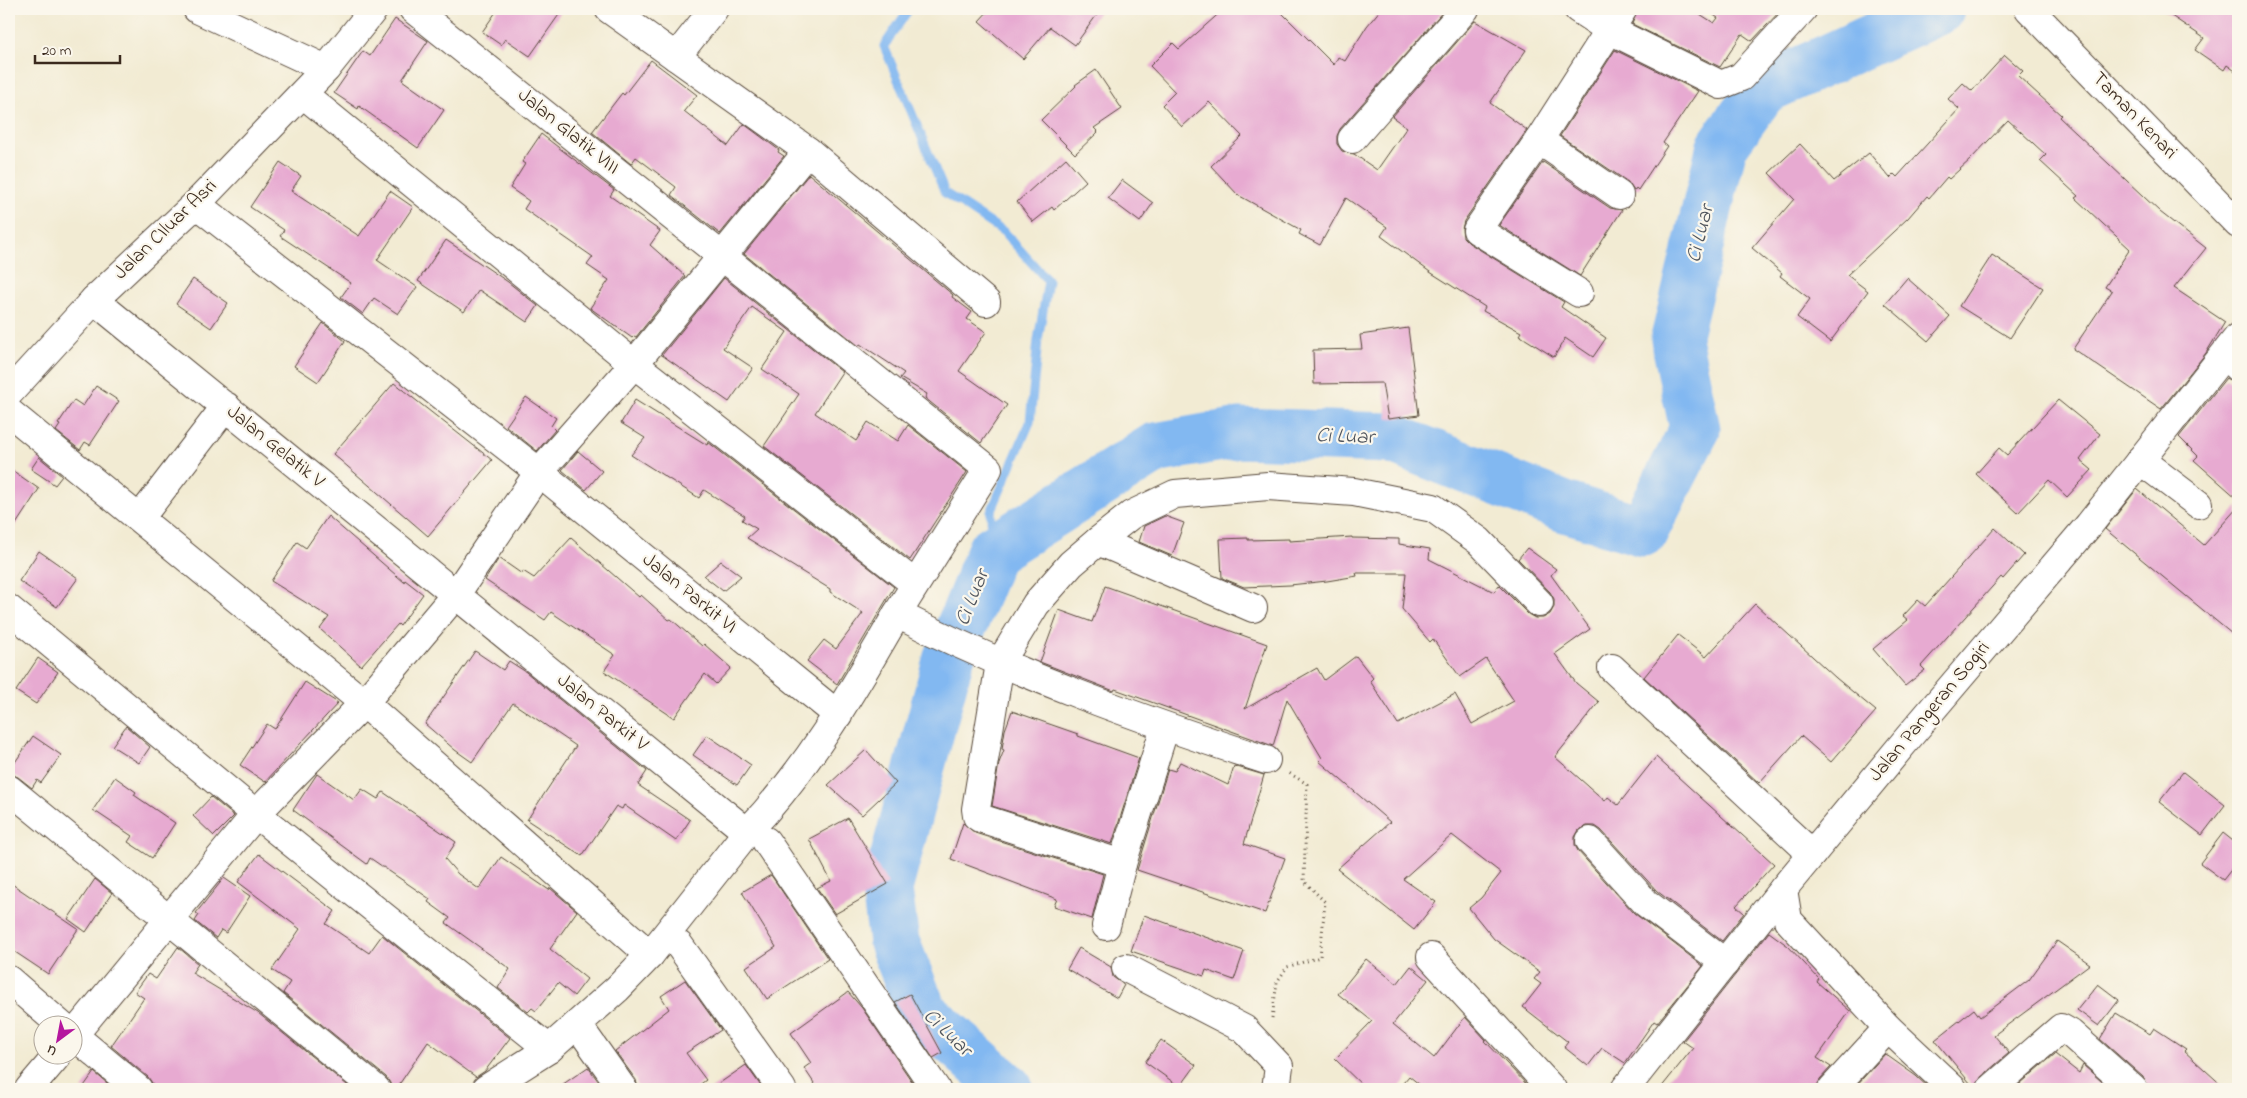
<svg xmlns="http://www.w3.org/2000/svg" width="2247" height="1098" font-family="'Indie Flower',sans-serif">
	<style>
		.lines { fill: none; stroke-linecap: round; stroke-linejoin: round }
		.stream { stroke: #82b8f1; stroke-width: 9 }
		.river { stroke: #82b8f1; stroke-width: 51 }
		.building { fill: #e7aad1 }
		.minor-casing { stroke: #564739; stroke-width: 30 }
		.tertiary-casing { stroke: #564739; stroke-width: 30 }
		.path { stroke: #564739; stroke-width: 3; stroke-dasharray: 1 4; stroke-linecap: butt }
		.minor { stroke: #fff; stroke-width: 28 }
		.tertiary { stroke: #fff; stroke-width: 28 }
		.labels { text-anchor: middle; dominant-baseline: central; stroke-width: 4.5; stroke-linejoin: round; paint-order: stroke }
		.street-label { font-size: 20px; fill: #3b2a1e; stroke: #fbf7ec }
		.water-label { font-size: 21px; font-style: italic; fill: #50555d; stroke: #fbf7ec }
	</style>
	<rect width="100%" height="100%" fill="#fbf7ec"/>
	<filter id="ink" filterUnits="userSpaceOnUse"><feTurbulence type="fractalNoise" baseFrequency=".02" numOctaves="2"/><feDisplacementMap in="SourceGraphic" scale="10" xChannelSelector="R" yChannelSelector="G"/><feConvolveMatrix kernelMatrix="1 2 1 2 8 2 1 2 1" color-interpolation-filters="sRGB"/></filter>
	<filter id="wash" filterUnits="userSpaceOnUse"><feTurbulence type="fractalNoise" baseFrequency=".0096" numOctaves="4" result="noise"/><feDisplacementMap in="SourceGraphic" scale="20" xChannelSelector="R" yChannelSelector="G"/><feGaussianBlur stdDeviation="1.12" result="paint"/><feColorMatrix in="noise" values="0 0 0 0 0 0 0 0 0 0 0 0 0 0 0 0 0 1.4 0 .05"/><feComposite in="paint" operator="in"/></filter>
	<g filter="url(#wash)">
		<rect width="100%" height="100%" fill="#f2ebd3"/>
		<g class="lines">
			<!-- stream -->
			<polyline class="stream" points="909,9 884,46 945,193 1004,232 1048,281 1038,340 1030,422 991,512 992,551"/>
			<!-- river -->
			<polyline class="river" points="1008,1089 922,1012 894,942 887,889 949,657 992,551 1155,448 1239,433 1390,438 1565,507 1643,531 1695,429 1676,339 1722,146 1763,89 1939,9"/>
		</g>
		<g id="blocks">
			<!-- building -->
			<g class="building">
				<polygon points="498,9 563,9 530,56 505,39 501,45 482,32"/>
				<polygon points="990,9 1101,9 1075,45 1050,27 1023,59 979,21"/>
				<polygon points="1224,9 1278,9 1334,65 1338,57 1345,61 1367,26 1381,9 1445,9 1340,129 1337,136 1337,144 1342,151 1354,154 1377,170 1407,127 1392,117 1475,21 1526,50 1490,103 1527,130 1464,221 1462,229 1463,237 1469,243 1564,302 1561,307 1606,338 1593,357 1565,338 1554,357 1519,335 1521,332 1483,311 1485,307 1430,272 1381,236 1387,227 1346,198 1320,245 1299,234 1301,230 1238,195 1211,166 1242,136 1209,102 1182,127 1162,105 1175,92 1150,66 1173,43 1179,49"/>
				<polygon points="1638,9 1692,9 1714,23 1718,18 1705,9 1782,9 1752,41 1742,34 1720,67 1632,24"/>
				<polygon points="2161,9 2227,9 2238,17 2238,73 2227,65 2224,70 2195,50 2204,38"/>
				<polygon points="395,19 428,41 402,80 444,110 418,148 359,106 358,109 334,93 363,51 370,56"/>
				<polygon points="1615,50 1698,91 1663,143 1667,146 1638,190 1636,188 1634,191 1628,182 1560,136"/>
				<polygon points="2005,55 2023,71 2018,76 2061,115 2059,117 2160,212 2206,248 2174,288 2225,322 2206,353 2161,409 2073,349 2112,291 2105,287 2130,249 2075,198 2078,196 2040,161 2046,155 2008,120 1970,160 1949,179 1947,177 1929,198 1927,196 1908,218 1847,275 1868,291 1830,342 1797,317 1810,299 1780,276 1782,273 1752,248 1794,199 1769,173 1800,144 1834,181 1869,153 1890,178 1894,174 1897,177 1959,109 1948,99 1963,83 1972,91"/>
				<polygon points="651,60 697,95 684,111 728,146 744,124 779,150 778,152 784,156 720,234 671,195 676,187 636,157 631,164 592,132 622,93 624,95"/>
				<polygon points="1096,70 1122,109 1094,128 1098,132 1075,154 1041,120 1076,86 1075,85"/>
				<polygon points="541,134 614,190 610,196 660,231 650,245 685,276 636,337 634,336 632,338 590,308 609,280 587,265 593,257 524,209 529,201 510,188 525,164 522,162"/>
				<polygon points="1066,158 1086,181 1054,210 1052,207 1033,222 1017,202"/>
				<polygon points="280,162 301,176 291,191 359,236 390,191 413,207 377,260 417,287 398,314 374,298 363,314 341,297 351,283 280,236 284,230 250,207"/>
				<polygon points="1543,162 1610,208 1622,210 1580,276 1499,225"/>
				<polygon points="809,174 953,295 952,297 972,312 967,319 986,332 959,371 1007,405 981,443 925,398 927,394 900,378 904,373 860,344 859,346 744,254"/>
				<polygon points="1122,180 1153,203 1140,222 1108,198"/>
				<polygon points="446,240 508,282 538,306 527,322 479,290 464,312 418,281"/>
				<polygon points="1992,255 2043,288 2010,338 1959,306"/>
				<polygon points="724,278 842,372 815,413 856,441 868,422 898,441 908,425 967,472 910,560 764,446 799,394 762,369 787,332 752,307 723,348 753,368 729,402 662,355"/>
				<polygon points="1907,278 1950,316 1928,341 1885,304"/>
				<polygon points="193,279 228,303 211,328 176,304"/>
				<polygon points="323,323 345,341 318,382 294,366"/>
				<polygon points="1408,328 1419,415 1388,419 1382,383 1314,384 1313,350 1362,349 1360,335"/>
				<polygon points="2226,378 2234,383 2238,383 2238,499 2194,460 2198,456 2179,437"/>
				<polygon points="394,383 492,460 428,536 333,454"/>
				<polygon points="96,386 119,401 90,445 85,442 80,450 56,431 60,425 58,424 74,400 83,406"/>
				<polygon points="526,397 556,418 551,426 555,430 537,451 506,426"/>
				<polygon points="635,400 707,445 708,442 894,587 837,684 807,661 824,640 836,649 863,613 830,592 830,589 747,538 757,529 742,520 745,516 704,490 699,498 631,455 645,438 621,423"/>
				<polygon points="2058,400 2100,434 2080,460 2092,470 2067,497 2049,480 2018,513 1976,474 1999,448 2007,455"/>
				<polygon points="578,451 602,471 586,490 562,470"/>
				<polygon points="39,457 62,476 55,485 31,469"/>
				<polygon points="9,468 39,489 9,535"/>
				<polygon points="2137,489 2204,545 2238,507 2238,639 2105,529"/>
				<polygon points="328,516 404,582 405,580 423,594 400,626 398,624 361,666 320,629 329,617 271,581 297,542 306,548"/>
				<polygon points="1165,516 1184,523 1172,556 1139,542 1144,526"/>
				<polygon points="1995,528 2024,555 2003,579 2001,577 1921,666 1925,670 1905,686 1873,649 1908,620 1903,616 1918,600 1925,606"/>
				<polygon points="1352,537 1352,538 1399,539 1399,544 1430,549 1429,559 1494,592 1499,585 1528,614 1535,618 1543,618 1550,614 1554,607 1554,599 1550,592 1518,559 1527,548 1556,569 1551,575 1590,629 1555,654 1576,683 1599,702 1555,757 1605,801 1608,797 1618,805 1656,757 1774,864 1736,906 1744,913 1722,941 1657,891 1601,830 1595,826 1587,826 1579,830 1575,837 1575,845 1578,851 1634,913 1703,966 1657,1023 1654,1021 1625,1063 1602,1048 1588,1066 1564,1047 1568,1042 1523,1007 1541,984 1534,979 1540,972 1494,939 1469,908 1481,898 1501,873 1452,835 1403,879 1436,902 1414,930 1337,869 1390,822 1319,761 1322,758 1287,699 1273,746 1115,689 1114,691 1040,662 1059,610 1092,622 1105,586 1267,644 1245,709 1317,668 1324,680 1356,656 1373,678 1370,681 1398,724 1455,694 1472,724 1514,701 1486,659 1460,677 1433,639 1430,642 1402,609 1406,573 1356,573 1357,576 1327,581 1290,585 1244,587 1222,578 1220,539 1248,538 1248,540 1289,539 1289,541"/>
				<polygon points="571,538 639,597 641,595 669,620 671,619 702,646 704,644 731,668 716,684 705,674 674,718 604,671 615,655 551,612 545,620 485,580 499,558 522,574 523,571 534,578"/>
				<polygon points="39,551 78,578 57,607 19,581"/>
				<polygon points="721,561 741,576 723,591 704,576"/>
				<polygon points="1755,604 1836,678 1876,711 1831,762 1801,736 1759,783 1644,677 1678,635 1706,657"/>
				<polygon points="475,651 503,670 509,661 526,672 647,771 638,785 690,820 676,841 624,805 622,809 616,806 582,856 527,820 576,746 513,703 472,762 455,750 425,724"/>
				<polygon points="38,658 58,672 36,704 16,691"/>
				<polygon points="305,682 338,703 265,782 240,765 267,724 275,729"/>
				<polygon points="1012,711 1078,734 1078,736 1139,758 1112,844 992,806 999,763 1004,750 1002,749 1005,730"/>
				<polygon points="126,726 150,747 139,763 112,746"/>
				<polygon points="707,735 751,765 737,785 693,755"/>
				<polygon points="33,736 61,755 41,783 37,780 32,788 18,777 9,774 9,771"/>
				<polygon points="866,750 896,783 862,815 828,785"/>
				<polygon points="1180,762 1228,785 1234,766 1264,775 1244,844 1285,858 1265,913 1137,870 1168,769 1175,771"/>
				<polygon points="2183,772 2225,805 2202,835 2159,802"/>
				<polygon points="317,774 354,800 362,789 378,799 383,792 456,842 445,859 458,874 479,889 501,857 549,890 550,888 577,911 550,949 587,979 574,996 558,983 536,1011 532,1008 528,1012 498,988 510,969 446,923 450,918 428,902 430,899 370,858 367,864 293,810"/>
				<polygon points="115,777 136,792 134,795 175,823 152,858 128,842 132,836 93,810"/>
				<polygon points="211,797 234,816 214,836 193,816"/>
				<polygon points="848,818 888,884 835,914 817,888 831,881 809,839"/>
				<polygon points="963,823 975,833 1103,874 1092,919 1054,906 1057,899 951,859"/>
				<polygon points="2223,833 2238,845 2238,861 2223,880 2200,863"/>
				<polygon points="259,854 335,911 326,924 369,953 382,935 510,1038 485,1071 476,1077 428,1042 396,1089 391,1089 390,1083 386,1077 283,993 290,982 272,970 300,929 238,882"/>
				<polygon points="771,875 828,959 767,999 746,967 776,947 742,892"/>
				<polygon points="224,878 250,896 226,933 221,930 216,938 195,921 199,915 196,913"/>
				<polygon points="95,879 112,893 86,932 68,919"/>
				<polygon points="9,882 78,929 48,974 9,948"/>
				<polygon points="1144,915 1244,951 1234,980 1206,970 1204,976 1131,951"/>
				<polygon points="1769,932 1788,946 1819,979 1817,982 1850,1011 1817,1058 1831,1067 1820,1079 1817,1089 1660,1089 1693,1048 1683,1041"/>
				<polygon points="2057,941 2090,964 1994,1035 2009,1053 1981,1077 1975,1089 1935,1040 1974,1009 1980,1017 2029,980"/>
				<polygon points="178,947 198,964 192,973 258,1013 352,1089 153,1089 152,1083 148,1077 111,1046 144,998 135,992 148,974 156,979"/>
				<polygon points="1079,948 1111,967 1113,977 1124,985 1117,998 1067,969"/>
				<polygon points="1366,959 1397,984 1411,966 1428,980 1393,1024 1434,1058 1465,1017 1486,1040 1485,1041 1531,1089 1425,1089 1409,1076 1398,1089 1366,1089 1335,1059 1372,1021 1338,994"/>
				<polygon points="685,980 721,1030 686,1053 706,1080 694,1089 638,1089 636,1080 615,1051 669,1009 661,996"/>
				<polygon points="2098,984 2119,1000 2099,1026 2077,1010"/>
				<polygon points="848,992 862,1008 917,1089 818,1089 804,1068 811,1063 791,1033"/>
				<polygon points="910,994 942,1053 933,1058 895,1002"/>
				<polygon points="2116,1013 2150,1034 2154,1028 2186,1049 2184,1051 2226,1089 2148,1089 2143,1077 2100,1039"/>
				<polygon points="1161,1040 1196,1065 1180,1087 1145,1062"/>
				<polygon points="1885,1054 1916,1076 1930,1089 1853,1089"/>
				<polygon points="2055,1054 2079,1073 2083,1065 2110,1089 2014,1089"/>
				<polygon points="746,1065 763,1089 711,1089"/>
				<polygon points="588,1067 604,1089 556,1089"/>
				<polygon points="94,1072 114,1089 82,1089"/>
			</g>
		</g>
	</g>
	<g filter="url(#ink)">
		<use href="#blocks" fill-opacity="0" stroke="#564739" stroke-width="1"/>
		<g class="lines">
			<!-- minor casing -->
			<g class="minor-casing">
				<g id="minor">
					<polyline points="197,9 326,69 374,9"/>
					<path d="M413 9 988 469 897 614C1015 674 1140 719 1266 760"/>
					<polyline points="609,9 808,151 986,302"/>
					<polyline points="1578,9 1610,30 1721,85 1741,77 1803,9"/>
					<polyline points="2029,9 2238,224"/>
					<polyline points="676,57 714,9"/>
					<polyline points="303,94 634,364 915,584"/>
					<polyline points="1352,139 1465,9"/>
					<polyline points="1539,140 1619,195"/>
					<polyline points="196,204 539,472 838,715"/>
					<polyline points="1579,293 1477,230 1539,140 1623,9"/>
					<polyline points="94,300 747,832"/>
					<polyline points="2225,355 2238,368"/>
					<polyline points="9,393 94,300 196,204 326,69"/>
					<polyline points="9,412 364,703 650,955"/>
					<polyline points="2140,460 2198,504"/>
					<polyline points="140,518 226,406"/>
					<polyline points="1098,541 1253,608"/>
					<polyline points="9,609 256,814 549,1049"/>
					<polyline points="1612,668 1812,854"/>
					<polyline points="9,789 376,1089"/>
					<polyline points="766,841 936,1089"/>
					<polyline points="1590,841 1646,903 1725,963"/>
					<polyline points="1122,864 980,818 977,816 976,809 1000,663 1036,604 1071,564 1098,541 1131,515 1175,494 1268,486 1354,492 1433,508 1479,541 1539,603"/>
					<polyline points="1783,889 1788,920 1888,1028 1953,1089"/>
					<polyline points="1106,926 1122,864 1165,727"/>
					<polyline points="679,945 782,1089"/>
					<polyline points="1431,957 1552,1089"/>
					<polyline points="1126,968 1244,1029 1279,1066 1276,1089"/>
					<polyline points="9,980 62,1026"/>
					<polyline points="582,1031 623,1089"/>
					<polyline points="72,1034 138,1089"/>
					<polyline points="72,1037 256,814 364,703 456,594 539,472 634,364 808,151"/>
					<polyline points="29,1089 57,1056"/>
					<path d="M486 1089 549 1049 617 989 650 955 747 832C809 768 853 690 897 614"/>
					<polyline points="1832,1089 1888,1028"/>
					<polyline points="1991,1089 2061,1028 2070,1033 2133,1089"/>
				</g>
			</g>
			<!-- tertiary casing -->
			<g class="tertiary-casing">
				<polyline id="tertiary" points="1625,1089 1783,889 1908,738 2089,525 2238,337"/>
			</g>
			<!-- path -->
			<polyline class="path" points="1272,1018 1277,982 1287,967 1320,957 1325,902 1304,881 1307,784 1289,773"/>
			<!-- minor -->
			<use href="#minor" class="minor"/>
			<!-- tertiary -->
			<use href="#tertiary" class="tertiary"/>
		</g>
	</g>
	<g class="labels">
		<!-- street labels -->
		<g class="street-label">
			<text transform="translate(2134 116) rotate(46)">Taman Kenari</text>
			<text transform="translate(568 132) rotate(39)">Jalan Glatik VIII</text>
			<text transform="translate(166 230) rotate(-44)">Jalan CIluar Asri</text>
			<text transform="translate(275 447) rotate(39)">Jalan Gelatik V</text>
			<text transform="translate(689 594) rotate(39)">Jalan Parkit VI</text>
			<text transform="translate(1930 712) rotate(-50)">Jalan Pangeran Sogiri</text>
			<text transform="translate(602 713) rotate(39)">Jalan Parkit V</text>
		</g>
		<!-- water labels -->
		<g class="water-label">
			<text transform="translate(1701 234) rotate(-76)">Ci Luar</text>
			<text transform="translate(1345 437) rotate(2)">Ci Luar</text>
			<text transform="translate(973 598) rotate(-68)">Ci Luar</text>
			<text transform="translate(947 1033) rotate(44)">Ci Luar</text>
		</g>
	</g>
	<!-- margin -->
	<rect width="2247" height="1098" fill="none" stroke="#fbf7ec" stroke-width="30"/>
	<!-- north arrow -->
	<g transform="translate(58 1040) rotate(212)"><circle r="24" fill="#fbf7ec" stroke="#aea59a"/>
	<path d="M0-4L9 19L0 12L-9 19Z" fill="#b5179e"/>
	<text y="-8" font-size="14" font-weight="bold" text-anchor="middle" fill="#3b2a1e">U</text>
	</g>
	<!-- scale -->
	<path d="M35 55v8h85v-8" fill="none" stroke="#3b2a1e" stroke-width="2.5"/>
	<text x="42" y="55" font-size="15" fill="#3b2a1e" stroke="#fbf7ec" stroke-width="4" paint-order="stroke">20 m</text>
</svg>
